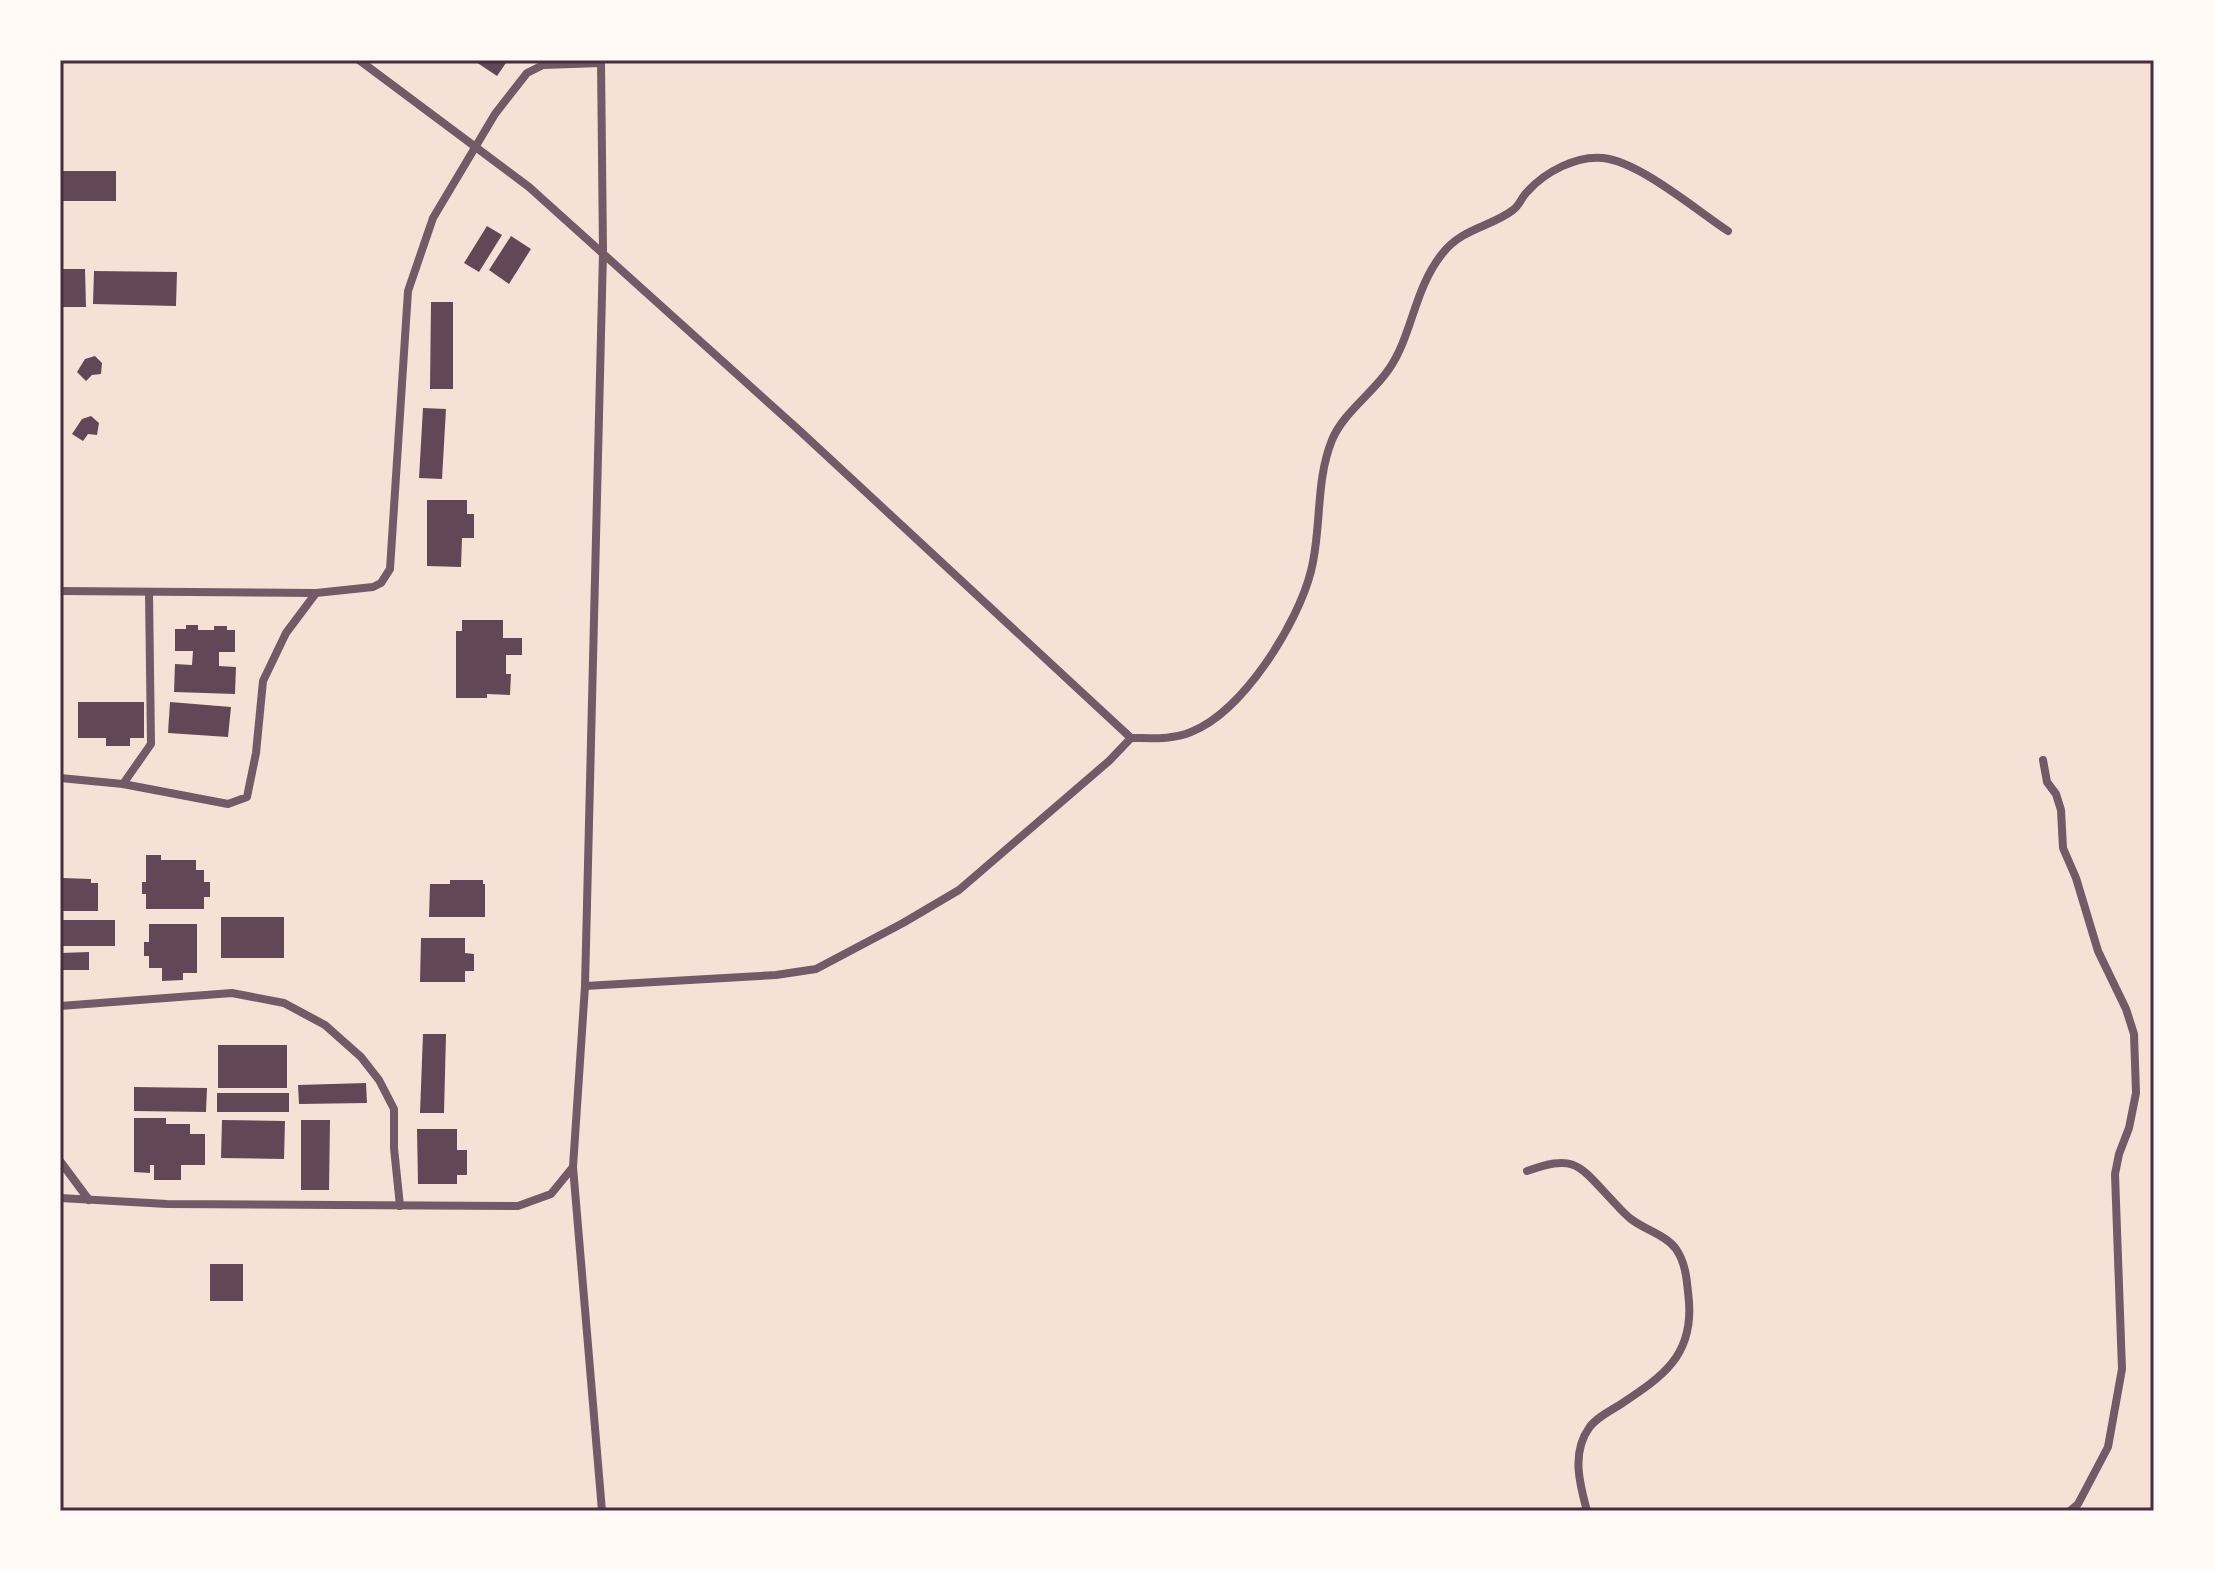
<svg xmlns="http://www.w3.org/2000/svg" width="2214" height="1571" font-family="Ubuntu,sans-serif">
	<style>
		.building { fill: #644757 }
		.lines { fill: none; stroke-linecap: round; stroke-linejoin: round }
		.minor { stroke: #755966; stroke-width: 8 }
		.neatline { fill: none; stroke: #4a2c40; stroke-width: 3 }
	</style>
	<rect width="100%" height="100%" fill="#f7e1d7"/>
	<!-- building -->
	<g class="building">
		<polygon points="473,60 508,60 497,76"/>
		<rect x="60" y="171" width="56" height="30"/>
		<polygon points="487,226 502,235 479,272 464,263"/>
		<polygon points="511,236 531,249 509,284 489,270"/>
		<polygon points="60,269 85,269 86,307 60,307"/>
		<polygon points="94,271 177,272 176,306 93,304"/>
		<polygon points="431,302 453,302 453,389 430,389"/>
		<polygon points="95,356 102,363 101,374 92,375 86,381 77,372 85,359"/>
		<polygon points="423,408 446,409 442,479 419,478"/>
		<polygon points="91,416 99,423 97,435 88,434 83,441 72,434 82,419"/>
		<polygon points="427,500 467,500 467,514 474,514 474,538 462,538 461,567 427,566"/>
		<polygon points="462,620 503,620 503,638 522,638 522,655 506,655 506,674 511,674 510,695 487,694 487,698 456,698 456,631 462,631"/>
		<polygon points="186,625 198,625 198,630 214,630 214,626 227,626 227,630 235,630 235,652 219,652 219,666 236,667 235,694 174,692 175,664 192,665 193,651 175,651 175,629 186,629"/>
		<polygon points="78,702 144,702 144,738 130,738 130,746 106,746 106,738 78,738"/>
		<polygon points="170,702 231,707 228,737 168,733"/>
		<polygon points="146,855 161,855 161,860 196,860 196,870 204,870 204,882 210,882 210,897 204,897 204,909 146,909 146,894 142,894 142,882 146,882"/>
		<polygon points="63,878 91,879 91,883 98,883 98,911 60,911 60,883 62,883"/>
		<polygon points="450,880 483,880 483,884 485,884 485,917 429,917 430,884 450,884"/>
		<rect x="221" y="917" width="63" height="41"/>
		<rect x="60" y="920" width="55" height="26"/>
		<polygon points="149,924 197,924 197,973 183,973 183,980 162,981 162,968 149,968 149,956 144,956 144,942 149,942"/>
		<polygon points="421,938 465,938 465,953 474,954 474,971 465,971 465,982 420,982"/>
		<polygon points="89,952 89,970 60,970 60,953"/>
		<polygon points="423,1034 446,1034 444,1113 420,1113"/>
		<rect x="218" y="1045" width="69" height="43"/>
		<polygon points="366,1083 367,1103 299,1104 298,1085"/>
		<polygon points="134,1087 207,1088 206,1112 134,1111"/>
		<rect x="217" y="1093" width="72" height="19"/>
		<polygon points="134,1118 166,1118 166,1124 190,1124 190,1134 205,1134 205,1165 181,1165 181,1180 154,1180 154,1165 150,1165 150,1173 134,1172"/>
		<polygon points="222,1120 285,1121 284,1159 221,1158"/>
		<polygon points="301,1120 330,1120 329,1190 301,1190"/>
		<polygon points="417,1129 457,1129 457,1150 467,1150 467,1175 457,1175 457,1184 418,1184"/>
		<rect x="210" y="1264" width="33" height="37"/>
	</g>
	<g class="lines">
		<!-- minor -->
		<g class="minor">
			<polyline points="359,60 529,187 800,431 1131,738"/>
			<polyline points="60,591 316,593"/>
			<polyline points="2043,760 2047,782 2056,794 2061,810 2063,848 2076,878 2098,951 2126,1009 2134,1034 2136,1093 2129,1128 2119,1154 2115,1174 2122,1369 2108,1447 2078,1504 2070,1511"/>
			<polyline points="60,778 123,784 228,804 247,797 256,753 263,681 286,633 316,593 373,587 381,583 390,569 408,291 433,218 495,114 527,73 543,65 601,63"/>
			<polyline points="123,784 151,744 149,592"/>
			<path d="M585 986 776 975 816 969 903 923 959 890 1109 761 1131 738C1151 738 1172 740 1191 732 1243 712 1298 623 1311 571 1322 528 1315 482 1332 440 1343 413 1373 393 1389 369 1412 336 1414 289 1442 254 1462 228 1491 227 1513 210 1520 205 1522 196 1528 191 1545 172 1577 155 1603 158 1640 162 1696 210 1728 231"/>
			<polyline points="60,1006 232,993 284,1003 325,1025 361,1057 379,1080 394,1109 394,1148 400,1206"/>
			<polyline points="60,1161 89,1200"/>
			<polyline points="573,1167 602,1511"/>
			<path d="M1527 1171C1573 1155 1577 1162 1609 1197 1616 1204 1623 1213 1631 1219 1645 1230 1666 1235 1676 1249 1687 1265 1687 1284 1689 1302 1693 1358 1660 1378 1618 1406 1608 1412 1595 1419 1589 1428 1571 1453 1580 1485 1587 1511"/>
			<polyline points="60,1198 167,1204 518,1206 551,1194 573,1167 585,986 603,253 601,60"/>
		</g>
	</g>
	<!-- border -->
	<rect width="2214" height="1571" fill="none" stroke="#fffaf5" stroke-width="124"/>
	<rect x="62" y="62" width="2090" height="1447" class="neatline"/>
</svg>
